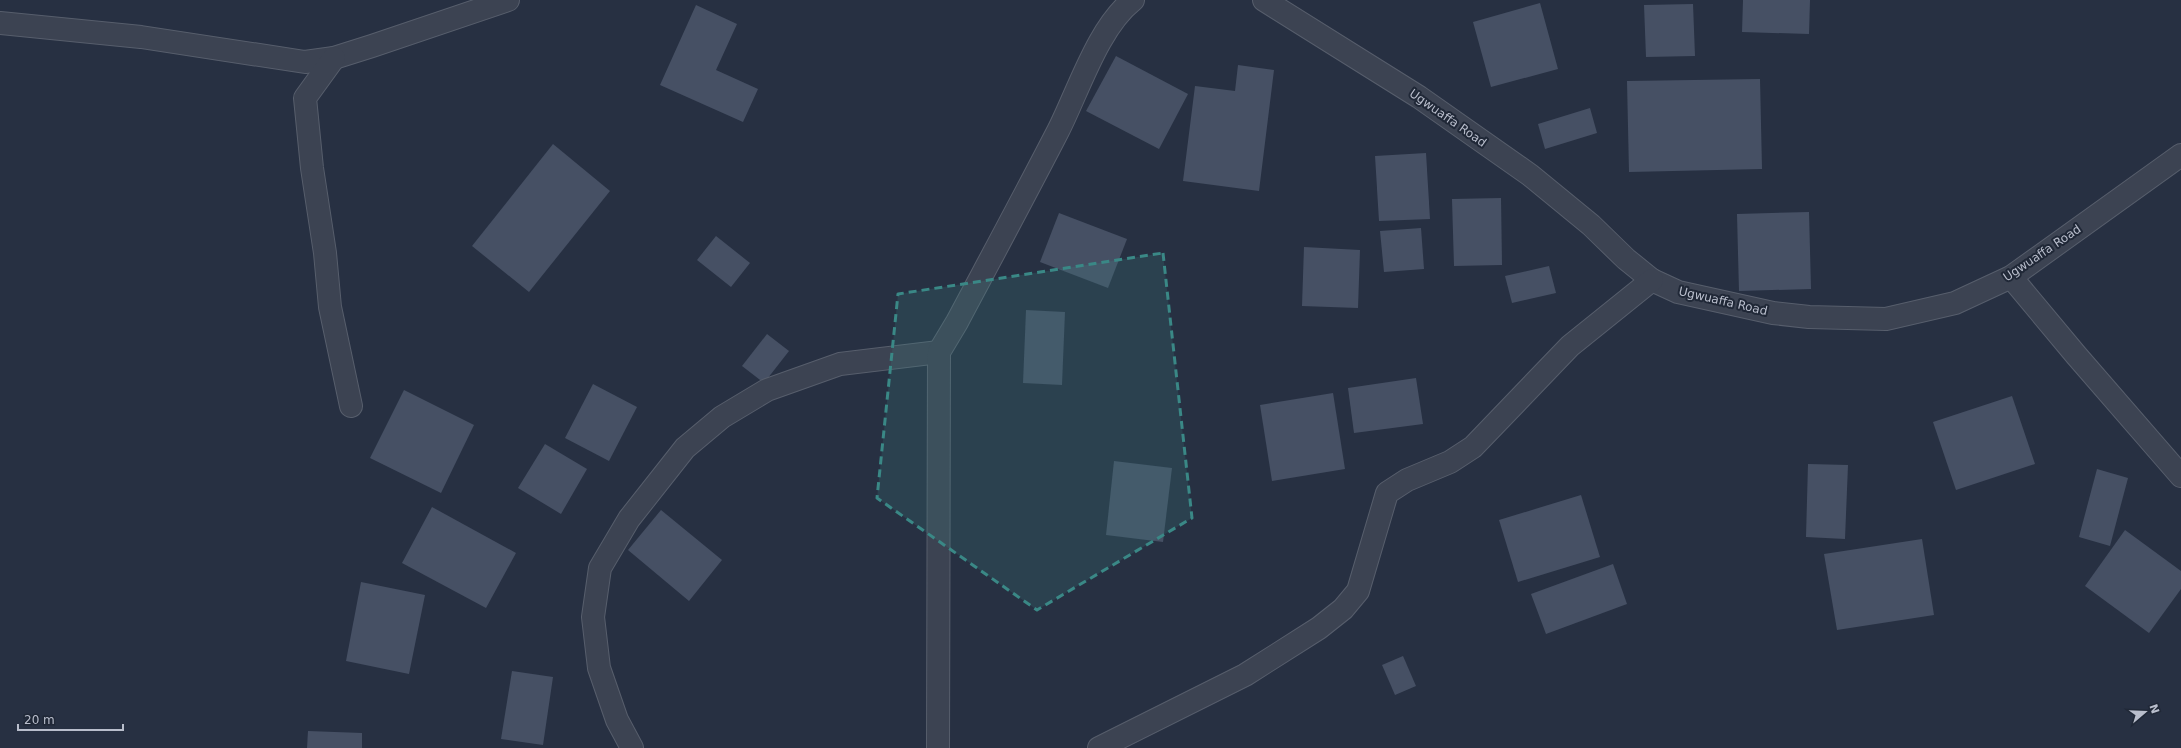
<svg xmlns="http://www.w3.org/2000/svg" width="2181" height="748" font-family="'DejaVu Sans',sans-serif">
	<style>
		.building { fill: #465064 }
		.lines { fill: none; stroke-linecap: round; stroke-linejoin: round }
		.street-casing { stroke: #575e6c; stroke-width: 24 }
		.street { stroke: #3c4352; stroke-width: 22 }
		.marked { fill: #3a8886; fill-opacity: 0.2; stroke: #3a8886; stroke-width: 3; stroke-dasharray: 8 5; stroke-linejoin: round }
		.labels { text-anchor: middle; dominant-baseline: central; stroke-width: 4; stroke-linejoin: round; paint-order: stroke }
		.street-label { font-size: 12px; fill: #b9becc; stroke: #202837 }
	</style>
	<rect width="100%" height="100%" fill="#273042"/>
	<!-- building -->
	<g class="building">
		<polygon points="1743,0 1810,0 1809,34 1742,32"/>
		<polygon points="1540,3 1558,69 1491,87 1473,22"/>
		<polygon points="1693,4 1695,56 1646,57 1644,5"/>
		<polygon points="696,5 737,24 716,70 758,89 743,122 660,85"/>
		<polygon points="1116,56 1188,94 1159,149 1086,111"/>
		<polygon points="1238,65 1274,70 1259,191 1183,181 1195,86 1235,91"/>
		<polygon points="1760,79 1762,169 1629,172 1627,81"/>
		<polygon points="1590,108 1597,133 1545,149 1538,124"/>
		<polygon points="553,144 610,191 529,292 472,246"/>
		<polygon points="1426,153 1430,219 1379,221 1375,156"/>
		<polygon points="1501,198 1502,265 1454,266 1452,199"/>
		<polygon points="1809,212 1811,289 1739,291 1737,214"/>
		<polygon points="1059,213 1127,239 1108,288 1040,262"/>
		<polygon points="1421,228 1424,269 1384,272 1380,231"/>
		<polygon points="716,236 750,263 731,287 697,260"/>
		<polygon points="1304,247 1360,250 1358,308 1302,306"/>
		<polygon points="1549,266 1556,293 1512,303 1505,276"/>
		<polygon points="1026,310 1065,312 1062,385 1023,383"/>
		<polygon points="767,334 789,351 764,383 742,366"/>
		<polygon points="1416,378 1423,424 1354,433 1348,388"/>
		<polygon points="593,384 637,407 609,461 565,438"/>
		<polygon points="404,390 474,425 441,493 370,458"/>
		<polygon points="1333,393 1345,469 1272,481 1260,405"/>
		<polygon points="2012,396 2035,464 1956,490 1933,422"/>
		<polygon points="545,444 587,469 561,514 518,488"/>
		<polygon points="1114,461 1172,468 1163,542 1106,535"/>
		<polygon points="1808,464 1848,465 1845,539 1806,537"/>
		<polygon points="2097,469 2128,478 2110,546 2079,537"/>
		<polygon points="1581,495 1600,557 1518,582 1499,520"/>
		<polygon points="432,507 516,553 486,608 402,563"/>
		<polygon points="661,510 722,560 689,601 628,550"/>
		<polygon points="2125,530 2181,571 2181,589 2149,633 2085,586"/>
		<polygon points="1922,539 1934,615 1837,630 1824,554"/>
		<polygon points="1613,564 1627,604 1546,634 1531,594"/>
		<polygon points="361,582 425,595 409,674 346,661"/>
		<polygon points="1403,656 1416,686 1395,695 1382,665"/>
		<polygon points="512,671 553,677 543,745 501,739"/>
		<polygon points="308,731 362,733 362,748 307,748"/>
	</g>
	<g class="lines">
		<!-- street casing -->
		<g class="street-casing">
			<g id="street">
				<polyline points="1264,0 1419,97 1530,175 1591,225 1626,259 1652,280 1678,292 1773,313 1809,317 1886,319 1955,303 2011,277 2181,155"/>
				<polyline points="0,23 141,37 305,62 334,58 372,46 508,0"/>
				<polyline points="334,58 305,98 312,168 325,253 330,307 351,406"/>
				<polyline points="2011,277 2076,355 2181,476"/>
				<polyline points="632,748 617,720 599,668 593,617 600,568 629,519 685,448 722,417 767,390 840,364 939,352"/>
				<path d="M938 748 939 352 957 322C991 258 1025 195 1058 131 1078 92 1098 27 1133 0"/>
				<polyline points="1099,748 1245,675 1319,628 1343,609 1358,591 1387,493 1407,480 1450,462 1473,447 1570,346 1652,280"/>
			</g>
		</g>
		<!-- street -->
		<use href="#street" class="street"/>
	</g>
	<!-- marked area -->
	<path class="marked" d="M1163 253 1192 518 1037 610 877 498 898 294Z"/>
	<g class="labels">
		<!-- street labels -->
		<g class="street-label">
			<text transform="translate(1448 118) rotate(35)">Ugwuaffa Road</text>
			<text transform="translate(2042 253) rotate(-34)">Ugwuaffa Road</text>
			<text transform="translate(1723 301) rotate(13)">Ugwuaffa Road</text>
		</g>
	</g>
	<!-- north arrow -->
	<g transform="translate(2145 712) rotate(71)" stroke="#202837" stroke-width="3" paint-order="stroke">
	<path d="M0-3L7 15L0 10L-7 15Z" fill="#b9becc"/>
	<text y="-6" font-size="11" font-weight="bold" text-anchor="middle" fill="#b9becc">N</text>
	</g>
	<!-- scale -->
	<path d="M18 724v6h105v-6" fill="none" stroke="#b9becc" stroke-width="2"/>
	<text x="24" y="724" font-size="12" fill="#b9becc" stroke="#202837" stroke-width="3" paint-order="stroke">20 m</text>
</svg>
